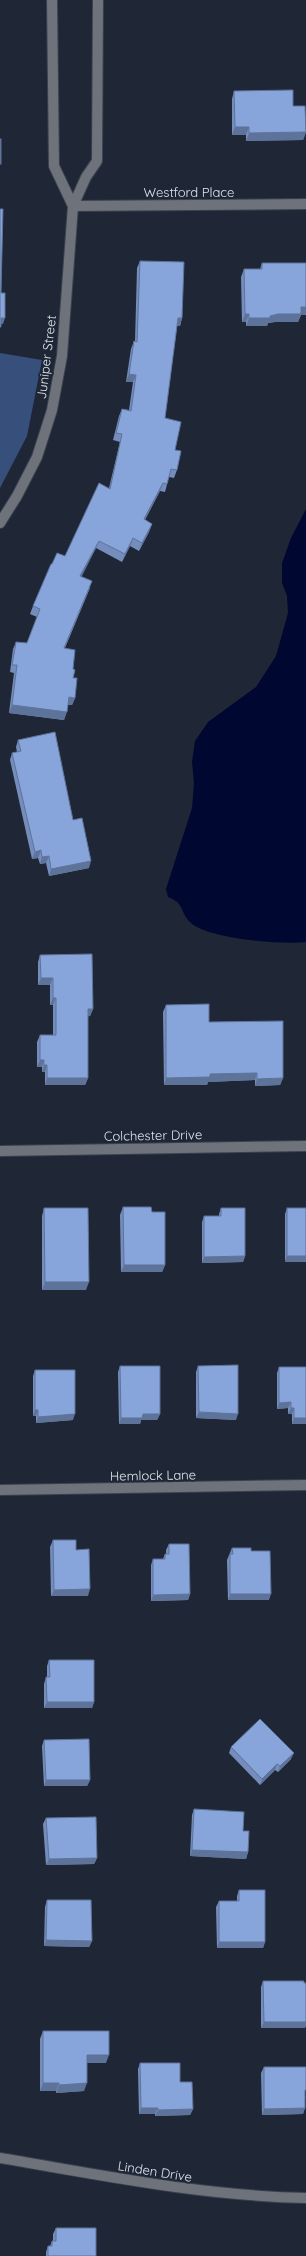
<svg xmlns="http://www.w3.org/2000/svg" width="306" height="2256" font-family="Quicksand,sans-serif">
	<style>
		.green { fill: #374f7b }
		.water { fill: #000731 }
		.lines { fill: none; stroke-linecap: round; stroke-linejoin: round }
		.minor-casing { stroke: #3a4250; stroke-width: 12 }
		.minor { stroke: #6e737b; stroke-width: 10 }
		.wall { fill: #748dbc }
		.shaded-wall { fill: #5e7399 }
		.building { fill: #87a4db; stroke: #5e7399 }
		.labels { text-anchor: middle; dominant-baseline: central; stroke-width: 4; stroke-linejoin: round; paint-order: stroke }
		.street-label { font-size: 13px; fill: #e0e6f0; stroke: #1f2736 }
	</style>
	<rect width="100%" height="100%" fill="#1f2736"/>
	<!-- green -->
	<polygon class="green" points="0,353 42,360 27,436 0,488"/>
	<!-- water -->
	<path class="water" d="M306 509V942C282 945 209 939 191 923 179 912 186 904 168 897L166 889 192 808 194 783 192 762 195 741 208 722 256 687 276 656 288 613 287 596 282 583V563L291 538Z"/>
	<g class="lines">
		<!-- minor casing -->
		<g class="minor-casing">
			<g id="minor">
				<polyline points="52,0 54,166 73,206"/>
				<polyline points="73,206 306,204"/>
				<polyline points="0,523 17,496 37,457 52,410 62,356 73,206 86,177 97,161 98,0"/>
				<polyline points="0,1151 306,1146"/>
				<polyline points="0,1490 306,1485"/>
				<path d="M0 2158C101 2175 203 2196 306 2198"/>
			</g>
		</g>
		<!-- minor -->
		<use href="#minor" class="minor"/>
	</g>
	<!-- wall -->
	<g class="wall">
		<polygon points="234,91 293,106 306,132 303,140 246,141 246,135 232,135 232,99"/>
		<polygon points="140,261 182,318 180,326 177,326 165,418 175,450 177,470 174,478 169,477 165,492 160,491 145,520 152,524 149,532 139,551 130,546 122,562 96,548 81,576 90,588 65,648 73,669 75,698 72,705 68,705 64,720 9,713 14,673 10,672 13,649 16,642 27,643 37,617 30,614 33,606 52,564 65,556 109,488 120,442 113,440 119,416 122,409 129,410 133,382 126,382 131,349 134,341 135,341 137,268"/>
		<polygon points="262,263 306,263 306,315 301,315 298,322 275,322 268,323 267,326 246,326 246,322 242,322 241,277 244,269 260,269"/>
		<polygon points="18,740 73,820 89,868 49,876 46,863 40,864 38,858 32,859 10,760 12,753 17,752 16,747"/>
		<polygon points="40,955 93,1009 90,1016 88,1016 88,1078 85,1085 45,1085 45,1072 42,1072 42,1067 37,1067 37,1042 40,1035 53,1035 53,1005 50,1005 50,985 38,985 38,962"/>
		<polygon points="166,1005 209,1022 283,1078 280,1085 255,1086 255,1080 208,1082 207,1085 164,1085 163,1012"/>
		<polygon points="123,1207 152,1212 165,1265 162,1272 121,1272 120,1215"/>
		<polygon points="44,1208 86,1290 42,1290 42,1216"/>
		<polygon points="221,1208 245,1256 243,1262 202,1263 202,1222 204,1216 219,1216 219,1214"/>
		<polygon points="287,1208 306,1208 285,1262 285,1214"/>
		<polygon points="120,1366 160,1414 157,1420 141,1420 140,1424 119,1424 118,1372"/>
		<polygon points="198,1366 236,1420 196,1418 196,1372"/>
		<polygon points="279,1367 306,1424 292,1424 292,1414 288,1414 288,1408 277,1409 277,1373"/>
		<polygon points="35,1370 73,1420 36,1423 36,1416 33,1416 33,1376"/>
		<polygon points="53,1540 76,1550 88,1596 51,1596 50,1547"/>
		<polygon points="169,1544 190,1594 188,1600 151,1601 151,1565 153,1559 163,1559 165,1554 166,1554 166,1550"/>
		<polygon points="232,1548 251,1551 269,1600 228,1600 227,1560"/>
		<polygon points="49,1660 94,1702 92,1708 44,1708 44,1684 46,1677 47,1677 47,1666"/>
		<polygon points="44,1740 90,1780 87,1786 44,1786 42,1746"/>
		<polygon points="231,1747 291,1759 278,1772 275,1770 260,1785 229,1753"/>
		<polygon points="194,1809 243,1831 248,1852 246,1859 190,1856 192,1815"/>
		<polygon points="46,1818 97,1858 94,1864 46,1865 43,1824"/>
		<polygon points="239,1890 265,1942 263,1948 217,1948 216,1907 219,1901 237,1901 237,1896"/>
		<polygon points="47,1900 92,1941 89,1947 44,1946 45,1907"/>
		<polygon points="263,1981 304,1983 305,2028 261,2028 261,1987"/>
		<polygon points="43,2031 106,2063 87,2063 84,2091 56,2093 56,2091 40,2091 40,2039"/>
		<polygon points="140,2063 180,2082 193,2109 190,2115 155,2116 155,2114 139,2114 138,2069"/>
		<polygon points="264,2067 306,2097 305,2097 305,2108 303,2114 262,2115 261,2073"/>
		<polygon points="56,2228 96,2256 46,2256 46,2252 48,2246 50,2246 52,2241 53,2241 53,2234"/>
	</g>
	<!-- shaded-wall -->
	<g class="shaded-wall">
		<polygon points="235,127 249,127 246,135 232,135"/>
		<polygon points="306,132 303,140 246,141 249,133"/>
		<polygon points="301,307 306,307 306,315 301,315 298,322 275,322 268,323 267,326 246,326 249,318 270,316"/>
		<polygon points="245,314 249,314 246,322 242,322"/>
		<polygon points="1,318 5,318 3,324 0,324"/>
		<polygon points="178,318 182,318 180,326 176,326"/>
		<polygon points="129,374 136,375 133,382 126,382"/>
		<polygon points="163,483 160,491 141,527 144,519"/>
		<polygon points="152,524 149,532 139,551 142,543"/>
		<polygon points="133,538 130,546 122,562 125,554"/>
		<polygon points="99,541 96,548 78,584 80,576"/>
		<polygon points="69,697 75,698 72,705 66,705"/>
		<polygon points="12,705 67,712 64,720 9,713"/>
		<polygon points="41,850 38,858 32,859 35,852"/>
		<polygon points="49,856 46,863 40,864 42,857"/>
		<polygon points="91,861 89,868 49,876 51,869"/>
		<polygon points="41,978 53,978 50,985 38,985"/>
		<polygon points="53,998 56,998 53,1005 50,1005"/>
		<polygon points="88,1009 93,1009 90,1016 85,1017"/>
		<polygon points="40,1060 44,1060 42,1067 37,1067"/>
		<polygon points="44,1065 47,1065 45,1072 42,1072"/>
		<polygon points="257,1073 255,1080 208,1082 207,1085 164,1085 166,1078 210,1074"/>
		<polygon points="47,1078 88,1078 85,1085 45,1085"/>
		<polygon points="283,1078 280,1085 255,1086 257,1079"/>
		<polygon points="245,1256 243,1262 202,1263 204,1257"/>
		<polygon points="287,1256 306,1256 306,1262 285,1262"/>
		<polygon points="124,1265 165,1265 162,1272 121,1272"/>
		<polygon points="45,1282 89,1282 86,1290 42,1290"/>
		<polygon points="291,1402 288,1408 277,1409 279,1403"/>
		<polygon points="291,1408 294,1408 292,1414 288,1414"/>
		<polygon points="35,1410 38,1410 36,1416 33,1416"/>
		<polygon points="199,1412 238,1414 236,1420 196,1418"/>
		<polygon points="75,1414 73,1420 36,1423 38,1417"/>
		<polygon points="143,1414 160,1414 157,1420 141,1420 140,1424 119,1424 121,1418"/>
		<polygon points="294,1418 306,1418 306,1424 292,1424"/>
		<polygon points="90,1589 88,1596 51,1596 54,1590"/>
		<polygon points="190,1594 188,1600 151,1601 153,1595"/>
		<polygon points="230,1594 271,1594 269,1600 228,1600"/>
		<polygon points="47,1702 94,1702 92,1708 44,1708"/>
		<polygon points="294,1753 291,1759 278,1772 280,1766"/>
		<polygon points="277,1764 275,1770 260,1785 262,1779"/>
		<polygon points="46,1780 90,1780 87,1786 44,1786"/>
		<polygon points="192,1850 248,1852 246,1859 190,1856"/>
		<polygon points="97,1858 94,1864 46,1865 49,1859"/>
		<polygon points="46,1940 92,1941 89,1947 44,1946"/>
		<polygon points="219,1942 265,1942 263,1948 217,1948"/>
		<polygon points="264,2022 306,2022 306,2026 305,2028 261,2028"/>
		<polygon points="87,2055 109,2055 106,2063 84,2063"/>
		<polygon points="43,2083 59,2083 56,2091 40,2091"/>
		<polygon points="87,2083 84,2091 56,2093 59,2085"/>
		<polygon points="141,2108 158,2108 155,2114 139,2114"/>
		<polygon points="305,2108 303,2114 262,2115 264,2109"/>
		<polygon points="193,2109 190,2115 155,2116 158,2110"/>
	</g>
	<!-- building -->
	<g class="building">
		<polygon points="293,90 293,106 305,106 306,132 249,133 249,127 235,127 234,91"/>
		<rect x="0" y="139" width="1" height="25"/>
		<polygon points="0,209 3,209 1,293 5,293 5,318 1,318 1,327 0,327"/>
		<polygon points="140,261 184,262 182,318 178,318 165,418 181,422 175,450 181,451 177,470 171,469 167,484 163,483 144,519 152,524 142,543 133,538 125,554 99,541 80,576 92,581 64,648 75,650 73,669 75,670 73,678 77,678 75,698 69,697 67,712 12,705 17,665 12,665 16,642 27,643 40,609 33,606 51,564 52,564 57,553 65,556 99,483 110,489 122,434 116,433 122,409 131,411 136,375 129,374 134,341 137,342"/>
		<polygon points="262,263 306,263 306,307 301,307 301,314 278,314 270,316 270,318 249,318 249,314 245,314 244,269 262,269"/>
		<polygon points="55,732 73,820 82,818 91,861 51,869 49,856 42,857 41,850 35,852 12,753 21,751 18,740"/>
		<polygon points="92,954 93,1009 88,1009 88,1078 47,1078 47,1065 44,1065 44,1060 40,1060 40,1035 56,1035 56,998 53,998 53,978 41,978 40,955"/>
		<polygon points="209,1004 209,1022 283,1021 283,1078 257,1079 257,1073 210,1074 210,1077 166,1078 166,1005"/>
		<polygon points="123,1207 151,1207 152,1212 165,1212 165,1265 124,1265"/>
		<polygon points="44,1208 88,1208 89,1282 45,1282"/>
		<polygon points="221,1208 245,1208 245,1256 204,1257 204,1216 221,1216"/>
		<rect x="287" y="1208" width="19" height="48"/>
		<polygon points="238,1365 238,1414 199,1412 198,1366"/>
		<polygon points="120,1366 160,1366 160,1414 143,1414 142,1418 121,1418"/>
		<polygon points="279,1367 306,1367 306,1418 294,1418 294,1408 291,1408 291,1402 279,1403"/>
		<polygon points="35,1370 75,1370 75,1414 38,1417 38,1410 35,1410"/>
		<polygon points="53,1540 76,1540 76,1550 89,1549 90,1589 54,1590"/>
		<polygon points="169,1544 189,1544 190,1594 153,1595 153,1559 165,1559 165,1554 169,1554"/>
		<polygon points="232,1548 251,1548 251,1551 270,1551 271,1594 230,1594 230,1554 233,1554"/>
		<polygon points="49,1660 94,1660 94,1702 47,1702 46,1677 50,1677"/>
		<polygon points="260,1719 294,1753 280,1766 277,1764 262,1779 231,1747"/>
		<polygon points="89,1739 90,1780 46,1780 44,1740"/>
		<polygon points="194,1809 244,1812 243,1831 249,1831 248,1852 192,1850"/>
		<polygon points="96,1817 97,1858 49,1859 46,1818"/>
		<polygon points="239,1890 265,1890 265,1942 219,1942 219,1901 239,1901"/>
		<polygon points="47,1900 91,1900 92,1941 46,1940"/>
		<polygon points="263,1981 304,1981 304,1983 306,1983 306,2022 264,2022"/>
		<polygon points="43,2031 109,2031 109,2055 87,2055 87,2083 59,2085 59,2083 43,2083"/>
		<polygon points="140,2063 180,2063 180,2082 192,2082 193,2109 158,2110 158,2108 141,2108"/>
		<polygon points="264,2067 306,2067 306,2090 305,2090 305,2108 264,2109"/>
		<polygon points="56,2228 96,2228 96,2256 48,2256 48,2246 52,2246 52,2241 56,2241"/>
	</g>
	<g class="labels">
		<!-- street labels -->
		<g class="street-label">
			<text x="189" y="192">Westford Place</text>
			<text transform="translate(46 357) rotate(-83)">Juniper Street</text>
			<text transform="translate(153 1135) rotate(-1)">Colchester Drive</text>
			<text transform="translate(153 1475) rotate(-1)">Hemlock Lane</text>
			<text transform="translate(155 2171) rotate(9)">Linden Drive</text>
		</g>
	</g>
</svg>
